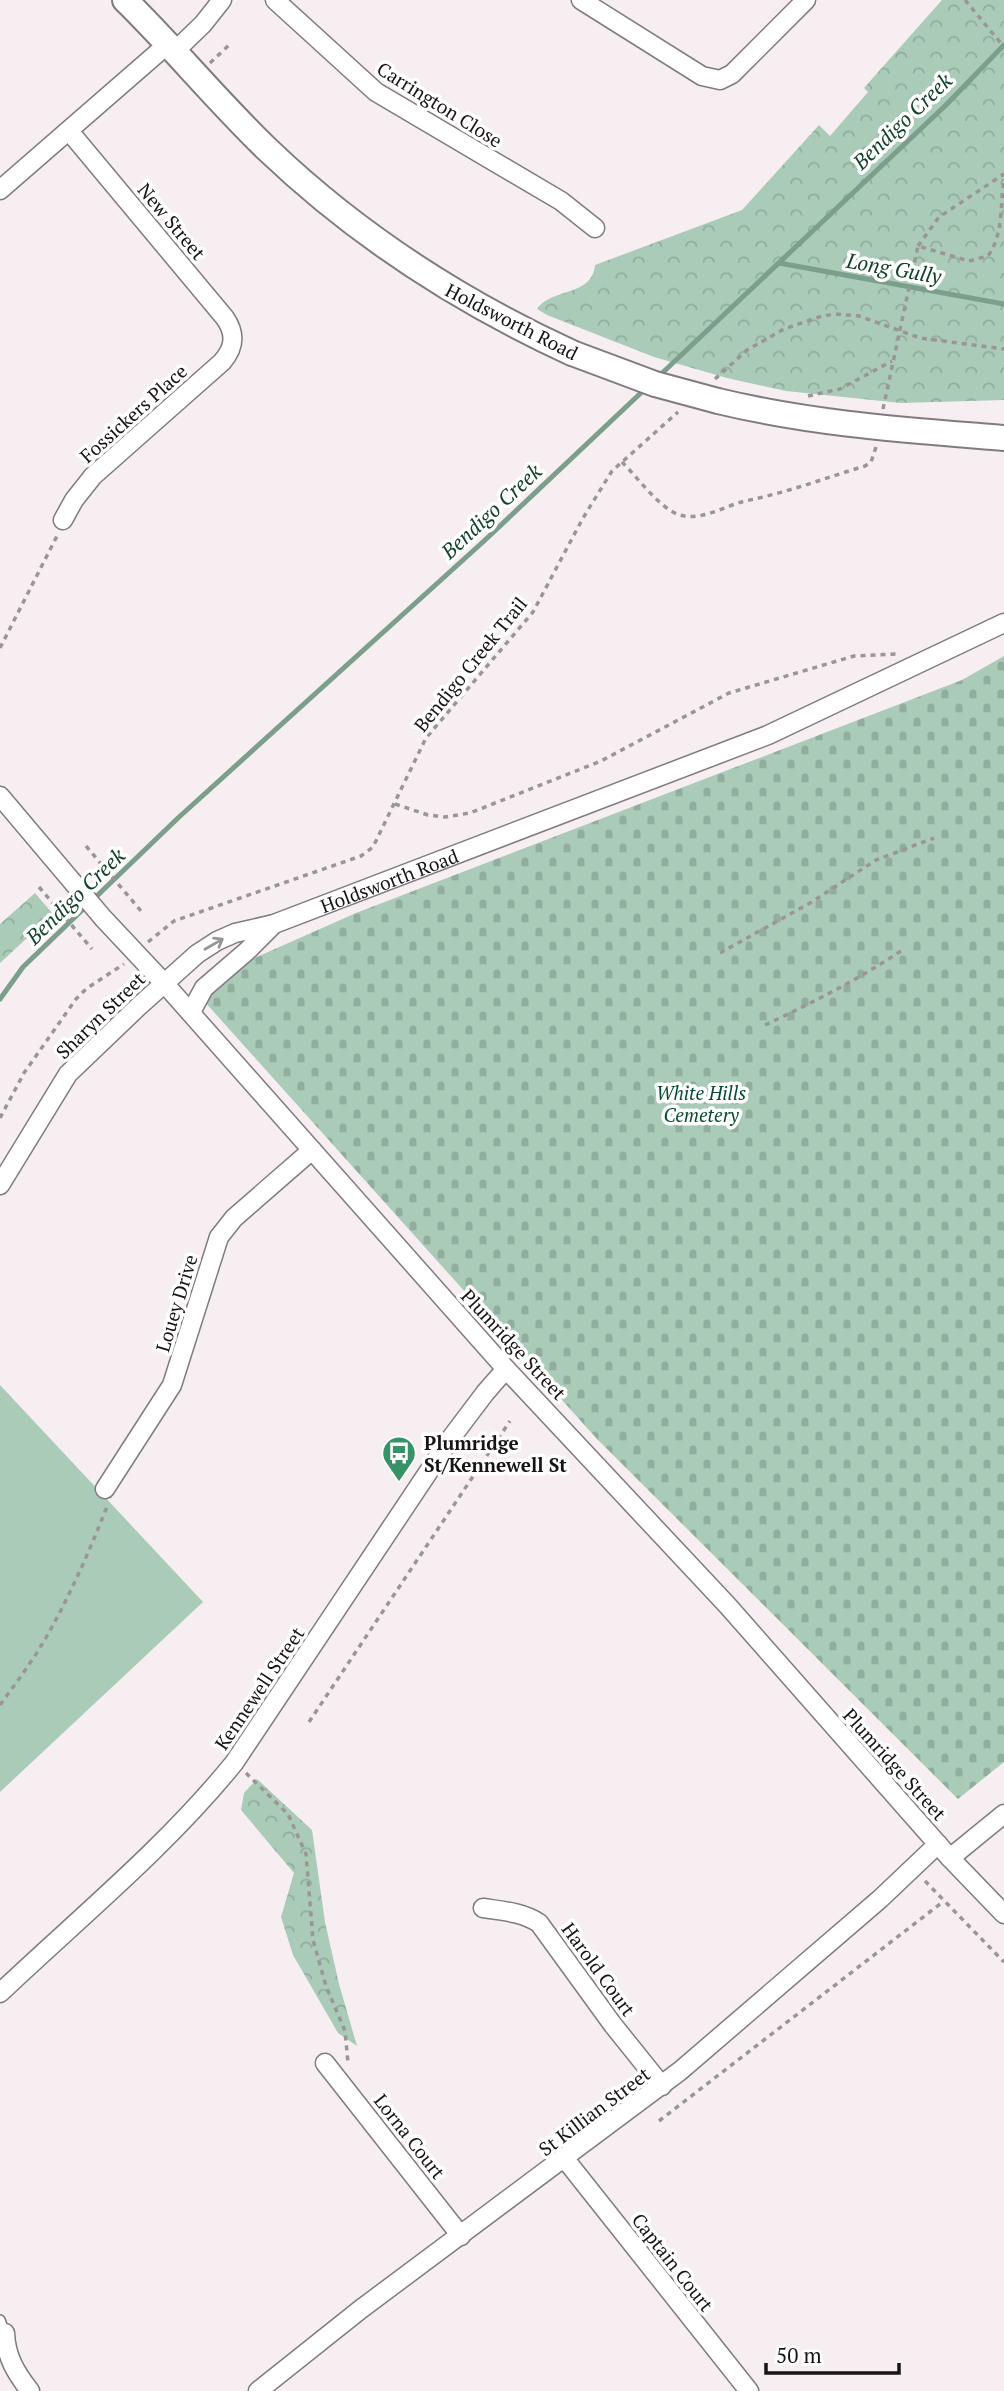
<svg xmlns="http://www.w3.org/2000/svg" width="1004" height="2391" font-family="'PT Serif',serif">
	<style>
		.grass { fill: #a9cbb7 }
		.cemetery { fill: url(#cemetery-stones) }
		.park { fill: url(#park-crowns) }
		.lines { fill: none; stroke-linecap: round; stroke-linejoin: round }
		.stream { stroke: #7b9f8b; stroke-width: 5 }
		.lane-casing { stroke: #827b7e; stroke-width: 12 }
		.street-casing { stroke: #827b7e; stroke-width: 21 }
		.secondary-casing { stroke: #827b7e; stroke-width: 28 }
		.path { stroke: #9b9598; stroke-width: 3.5; stroke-dasharray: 5 5; stroke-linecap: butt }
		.lane { stroke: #fff; stroke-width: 9 }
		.street { stroke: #fff; stroke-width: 18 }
		.secondary { stroke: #fff; stroke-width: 24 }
		.secondary-bridge-casing { stroke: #827b7e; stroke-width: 28; stroke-linecap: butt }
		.secondary-bridge { stroke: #fff; stroke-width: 24 }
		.oneway { stroke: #979596 }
		.labels { text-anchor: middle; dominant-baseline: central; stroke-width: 7; stroke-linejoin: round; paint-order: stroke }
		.street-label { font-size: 19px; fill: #171416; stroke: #fff }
		.park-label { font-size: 19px; font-style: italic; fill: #064c30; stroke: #fff }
		.poi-label { font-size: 19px; font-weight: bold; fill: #171416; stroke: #fff; text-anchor: start }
		.water-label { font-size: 21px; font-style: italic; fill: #12422c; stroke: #fff }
	</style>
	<defs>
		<pattern id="cemetery-stones" width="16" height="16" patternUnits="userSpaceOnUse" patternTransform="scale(1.75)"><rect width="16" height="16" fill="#a9cbb7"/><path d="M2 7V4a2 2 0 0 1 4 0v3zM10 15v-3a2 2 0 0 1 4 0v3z" fill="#91ad9d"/></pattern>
		<pattern id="park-crowns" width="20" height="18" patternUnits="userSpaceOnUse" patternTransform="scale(1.75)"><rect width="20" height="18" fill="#a9cbb7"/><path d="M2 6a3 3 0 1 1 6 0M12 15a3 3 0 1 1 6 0" fill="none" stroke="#91ad9d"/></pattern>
	</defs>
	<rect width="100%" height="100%" fill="#f7eef2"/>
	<!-- grass -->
	<polygon class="grass" points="0,1385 203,1602 0,1792"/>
	<!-- cemetery -->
	<polygon class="cemetery" points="1004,656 1004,1762 958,1799 597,1439 204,1001 250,960 356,913 962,680"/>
	<!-- park -->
	<g class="park">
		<path d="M942 0H1004V400L901 403 786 391 727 378 654 357 547 315 537 309C553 287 592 297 595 265L742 210 819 125 830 136 868 92 864 88Z"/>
		<polygon points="35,893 53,914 0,963 0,924"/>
		<polygon points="257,1779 312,1830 325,1922 339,1984 357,2046 338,2033 293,1955 281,1917 294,1873 241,1810 244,1793"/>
	</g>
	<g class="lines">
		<!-- stream -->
		<g class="stream">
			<polyline points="779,263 1004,304"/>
			<polyline points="658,377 946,105 1004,45"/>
			<polyline points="0,999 23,967 178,818 484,541 645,389"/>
		</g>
		<!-- lane casing -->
		<g class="lane-casing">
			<polyline id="lane" points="0,2320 5,2333"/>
		</g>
		<!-- street casing -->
		<g class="street-casing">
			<g id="street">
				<polyline points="275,0 376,92 561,201 595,228"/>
				<polyline points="581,0 702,76 720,80 732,74 806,0"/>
				<polyline points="175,51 203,24 222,0"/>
				<polyline points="0,190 169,43"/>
				<path d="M63 520 74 500 93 476 222 362C235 347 236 334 225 318L69 131"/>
				<polyline points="0,796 103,918 164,983 506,1369 728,1606 950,1858 1004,1914"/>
				<polyline points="191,1012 204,988 247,951 274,924"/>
				<path id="s1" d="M0 1185 68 1074 138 1007 197 954 217 941 235 933 274 924 768 735 1004 623"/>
				<polyline points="105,1489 172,1385 219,1237 234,1218 312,1150"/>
				<polyline points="950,1858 1004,1814"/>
				<path d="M483 1908C503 1911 522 1912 539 1923L613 2025 662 2086"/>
				<path d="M0 1993C79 1918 165 1848 234 1763L451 1438 485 1393 506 1369"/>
				<polyline points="325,2063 461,2236"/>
				<polyline points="565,2159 749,2391"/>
				<path d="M5 2333C6 2357 16 2373 30 2391"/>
				<polyline points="258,2391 361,2309 680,2071 880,1899 938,1844"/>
			</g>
		</g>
		<!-- secondary casing -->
		<g class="secondary-casing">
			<g id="secondary">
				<path d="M125 0C174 48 218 102 268 150 358 236 459 301 572 353"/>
				<path d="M718 401C813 424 907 430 1004 438"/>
			</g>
		</g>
		<!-- path -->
		<g class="path">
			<polyline points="965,0 1004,47"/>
			<polyline points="210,63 229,45"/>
			<polyline points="918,246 939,217 1004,174"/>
			<polyline points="715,379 747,350 784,329 822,316 835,314 859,316 920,338 1004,349"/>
			<polyline points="808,396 840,389 892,361"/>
			<path d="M883 409 918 246 969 261 988 256C1004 233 1000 205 1004 178"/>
			<path d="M622 462C637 477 658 506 677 514 699 523 724 506 745 501 786 493 825 478 865 466L871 462 876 447"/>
			<polyline points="0,648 58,534"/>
			<polyline points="395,804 428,815 445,817 470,813 601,761 729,693 854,656 897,654"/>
			<polyline points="86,846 141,911"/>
			<polyline points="39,887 92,949"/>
			<polyline points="148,942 174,921 361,856 373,847 426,738 533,612 583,518 612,471 678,412"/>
			<polyline points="720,953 810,903 876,860 934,838"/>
			<path d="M765 1025C814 1002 859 979 904 949"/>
			<polyline points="0,1118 24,1073 76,999 86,989 124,964"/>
			<path d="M0 1705C13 1687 26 1670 38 1651 66 1605 88 1555 108 1504"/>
			<polyline points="309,1722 510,1421"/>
			<polyline points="246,1773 288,1814 306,1854 313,1940 326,1986 345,2031 348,2063"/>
			<polyline points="925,1881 1004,1962"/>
			<polyline points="659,2121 944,1901"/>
		</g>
		<!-- lane -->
		<use href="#lane" class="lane"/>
		<!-- street -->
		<use href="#street" class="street"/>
		<!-- secondary -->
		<use href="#secondary" class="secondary"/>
		<!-- secondary-bridge casing -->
		<g class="secondary-bridge-casing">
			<polyline id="secondary-bridge" points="572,353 655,384 718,401"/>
		</g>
		<!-- secondary-bridge -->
		<use href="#secondary-bridge" class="secondary-bridge"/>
	</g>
	<!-- one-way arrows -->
	<defs><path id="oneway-shaft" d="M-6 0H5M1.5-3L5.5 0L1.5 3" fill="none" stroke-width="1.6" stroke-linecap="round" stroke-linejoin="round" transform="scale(1.75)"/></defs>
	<use class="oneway" href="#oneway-shaft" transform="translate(214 944) rotate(-30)"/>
	<!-- icons -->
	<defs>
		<g id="bus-pin" transform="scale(1.75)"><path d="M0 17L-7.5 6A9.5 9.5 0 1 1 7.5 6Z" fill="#389268" stroke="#fff"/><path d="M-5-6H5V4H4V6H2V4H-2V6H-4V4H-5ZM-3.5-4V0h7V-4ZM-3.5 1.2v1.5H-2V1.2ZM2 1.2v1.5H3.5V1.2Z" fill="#fff"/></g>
	</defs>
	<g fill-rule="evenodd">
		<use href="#bus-pin" x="399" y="1453"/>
	</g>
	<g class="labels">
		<!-- street labels -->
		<g class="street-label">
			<text transform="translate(440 104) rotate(32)">Carrington Close</text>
			<text transform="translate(172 221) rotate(50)">New Street</text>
			<text transform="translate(512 321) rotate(27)">Holdsworth Road</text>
			<text transform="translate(133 413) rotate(-42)">Fossickers Place</text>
			<text transform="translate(470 664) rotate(-51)">Bendigo Creek Trail</text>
			<text stroke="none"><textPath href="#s1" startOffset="513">Holdsworth Road</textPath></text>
			<text transform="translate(100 1015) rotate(-44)">Sharyn Street</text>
			<text transform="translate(176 1303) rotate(-73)">Louey Drive</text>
			<text transform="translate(514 1344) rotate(47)">Plumridge Street</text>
			<text transform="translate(259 1688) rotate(-56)">Kennewell Street</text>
			<text transform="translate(895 1764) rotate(48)">Plumridge Street</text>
			<text transform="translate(599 1969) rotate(54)">Harold Court</text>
			<text transform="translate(594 2111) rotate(-37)">St Killian Street</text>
			<text transform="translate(410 2136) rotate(52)">Lorna Court</text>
			<text transform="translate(673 2262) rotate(52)">Captain Court</text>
		</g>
		<!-- park labels -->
		<g class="park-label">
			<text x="701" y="1092">White Hills<tspan x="701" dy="22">Cemetery</tspan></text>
		</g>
		<!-- poi labels -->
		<g class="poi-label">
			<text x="424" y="1442">Plumridge<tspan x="424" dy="22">St/Kennewell St</tspan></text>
		</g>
		<!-- water labels -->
		<g class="water-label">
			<text transform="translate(902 121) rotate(-44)">Bendigo Creek</text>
			<text transform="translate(894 268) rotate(10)">Long Gully</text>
			<text transform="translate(491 511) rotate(-43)">Bendigo Creek</text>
			<text transform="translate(75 896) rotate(-44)">Bendigo Creek</text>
		</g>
	</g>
	<!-- scale -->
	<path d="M766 2363v10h133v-10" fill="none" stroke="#171416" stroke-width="3.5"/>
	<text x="776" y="2363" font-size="21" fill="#171416" stroke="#ffffff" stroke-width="5" paint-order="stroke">50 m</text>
</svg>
